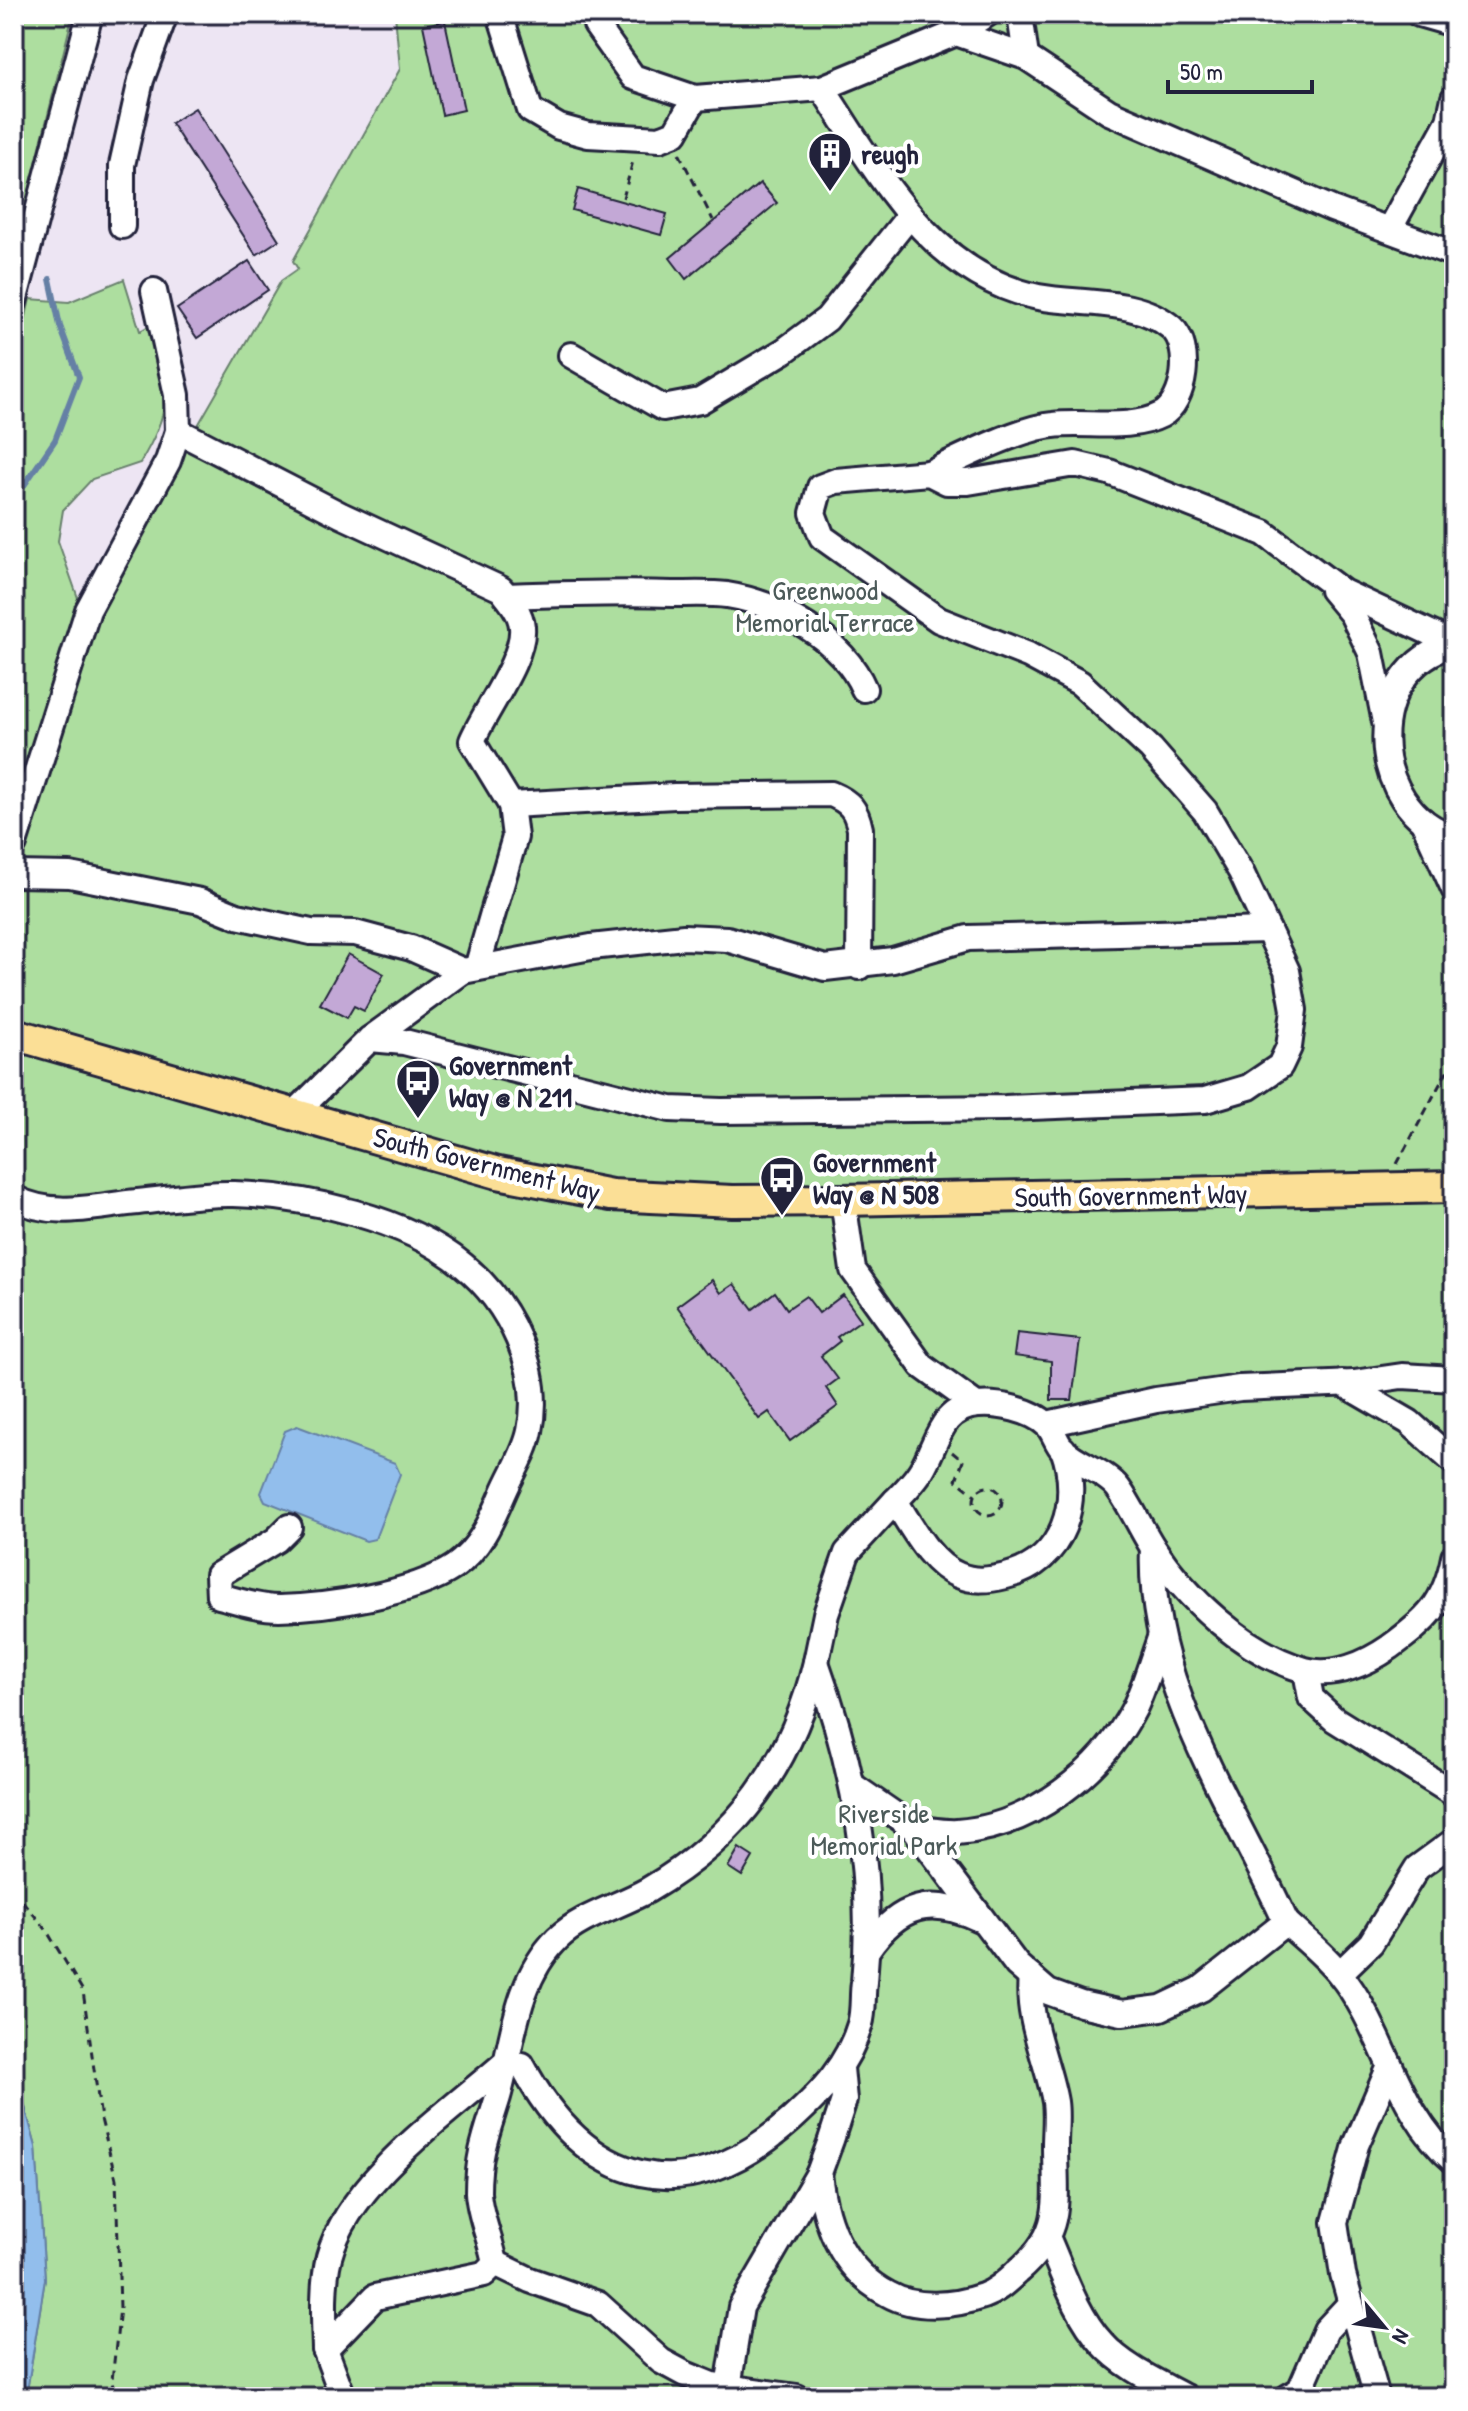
<svg xmlns="http://www.w3.org/2000/svg" width="1468" height="2411" font-family="'Patrick Hand',sans-serif">
	<style>
		.green { fill: #adde9f; stroke: #68806d; stroke-width: 2 }
		.water { fill: #92beec; stroke: #6580a5; stroke-width: 2 }
		.lines { fill: none; stroke-linecap: round; stroke-linejoin: round }
		.stream { stroke: #6580a5; stroke-width: 6 }
		.building { fill: #c3a8d6; stroke: #22223b; stroke-width: 2 }
		.minor-casing { stroke: #22223b; stroke-width: 30 }
		.major-casing { stroke: #22223b; stroke-width: 36 }
		.path { stroke: #22223b; stroke-width: 3; stroke-dasharray: 8 6; stroke-linecap: butt }
		.minor { stroke: #fff; stroke-width: 24 }
		.major { stroke: #fbdf96; stroke-width: 30 }
		.labels { text-anchor: middle; dominant-baseline: central; stroke-width: 8; stroke-linejoin: round; paint-order: stroke }
		.poi-label { font-size: 28px; font-weight: bold; fill: #22223b; stroke: #fff; text-anchor: start }
		.park-label { font-size: 28px; fill: #4c5a59; stroke: #fff }
		.street-label { font-size: 28px; fill: #22223b; stroke: #fff }
	</style>
	<rect width="100%" height="100%" fill="#ede5f3"/>
	<filter id="ink" filterUnits="userSpaceOnUse"><feTurbulence type="fractalNoise" baseFrequency=".0125" numOctaves="2"/><feDisplacementMap in="SourceGraphic" scale="16" xChannelSelector="R" yChannelSelector="G"/><feConvolveMatrix kernelMatrix="1 2 1 2 8 2 1 2 1" color-interpolation-filters="sRGB"/></filter>
	<g filter="url(#ink)">
		<!-- green -->
		<g class="green">
			<polygon points="14,14 73,14 14,252"/>
			<path d="M395 14H1454V2397H26L45 2279 36 2147 14 2067V349L22 334 30 299 69 302 124 279 140 331 152 324C167 388 176 404 140 463L92 479 63 510 58 541 78 598 55 674 281 281 298 269 293 261 400 69Z"/>
		</g>
		<!-- water -->
		<g class="water">
			<polygon points="297,1426 395,1463 400,1474 375,1539 366,1541 265,1501 261,1493 285,1431"/>
			<polygon points="14,2067 36,2147 45,2279 26,2397 14,2397"/>
		</g>
		<g class="lines">
			<!-- stream -->
			<polyline class="stream" points="14,500 55,440 79,377 60,326 50,279"/>
		</g>
		<!-- building -->
		<g class="building">
			<polygon points="445,21 464,110 442,115 423,25"/>
			<polygon points="195,108 279,240 256,255 171,123"/>
			<polygon points="760,183 777,203 686,279 670,258"/>
			<polygon points="578,189 667,214 661,235 572,210"/>
			<polygon points="249,261 268,290 197,338 177,309"/>
			<polygon points="348,954 384,974 364,1011 354,1006 347,1018 320,1004"/>
			<polygon points="712,1280 721,1293 734,1284 753,1309 775,1292 787,1309 806,1296 819,1313 843,1295 861,1320 837,1337 840,1341 821,1356 838,1379 826,1388 838,1406 790,1441 769,1412 759,1419 677,1306"/>
			<polygon points="1017,1333 1080,1340 1072,1400 1051,1400 1051,1361 1014,1356"/>
			<polygon points="739,1848 753,1857 742,1876 728,1867"/>
		</g>
		<g class="lines">
			<!-- minor casing -->
			<g class="minor-casing">
				<g id="minor">
					<polyline points="500,14 530,110 559,127 588,135 660,139 675,133 695,98"/>
					<polyline points="596,14 596,25 633,77 695,98 822,88 956,33 1026,57 1109,112 1332,209 1454,254"/>
					<polyline points="1020,14 1026,57"/>
					<polyline points="1419,14 1454,24"/>
					<polyline points="956,33 987,14"/>
					<path d="M822 88C877 171 931 275 1038 297 1081 305 1138 298 1172 328 1192 346 1186 402 1161 415 1130 431 1086 421 1053 425 1020 428 960 458 929 473"/>
					<polyline points="122,226 122,165 141,80 165,14"/>
					<polyline points="1390,228 1449,121 1454,98"/>
					<polyline points="14,302 90,14"/>
					<polyline points="571,355 663,408 700,401 784,351 827,319 910,215"/>
					<path d="M178 431 341 515 501 589C510 600 521 613 522 627 525 658 485 710 472 741L511 805 515 837 477 968"/>
					<polyline points="1332,590 1352,614 1371,653 1385,722"/>
					<path d="M507 596C562 594 617 592 672 594 690 594 710 593 727 595 779 603 843 640 864 689"/>
					<path d="M1454 644C1360 669 1365 810 1454 837"/>
					<path d="M511 805 675 796 831 794C850 802 856 809 860 829L859 967"/>
					<polyline points="1423,821 1454,889"/>
					<polyline points="14,844 88,610 168,461 178,431 177,395 154,291"/>
					<polyline points="14,874 70,875 200,901 237,916 311,932 355,933 411,948 463,971 370,1039 294,1114"/>
					<polyline points="463,971 591,947 684,937 727,939 825,968 893,960 968,938 1268,930"/>
					<polyline points="370,1039 404,1042 670,1109 721,1111 1005,1108 1205,1100 1249,1087 1280,1066 1289,1047 1294,1010 1287,971 1241,872 1205,811 1151,749 1080,683 1028,655 939,620 822,537 813,513 820,487 836,481 929,473 947,482 968,482 1075,464 1109,472 1264,533 1343,592 1454,644"/>
					<path d="M14 1198C55 1219 93 1206 138 1202 169 1199 203 1193 234 1194 306 1196 406 1218 463 1265 509 1302 543 1371 530 1431 526 1452 512 1473 504 1492 492 1520 480 1549 454 1567 413 1594 328 1607 279 1608 259 1608 238 1601 219 1596L218 1575 276 1540 289 1527"/>
					<polyline points="843,1200 853,1270 922,1366 976,1405"/>
					<polyline points="1342,1383 1409,1422 1454,1462"/>
					<polyline points="1047,1424 1156,1400 1240,1388 1354,1383 1402,1376 1454,1379"/>
					<path d="M1063 1449C1082 1501 1064 1562 1006 1576 989 1580 974 1582 958 1575 930 1564 911 1525 895 1501 905 1491 915 1481 922 1469 938 1442 940 1408 978 1405 998 1403 1032 1410 1047 1425 1054 1431 1056 1443 1063 1450 1079 1465 1105 1471 1118 1488 1131 1506 1140 1527 1152 1546 1185 1597 1244 1653 1305 1670 1334 1678 1367 1663 1390 1647 1427 1620 1445 1604 1454 1557"/>
					<path d="M1153 1548C1147 1683 1232 1803 1286 1922"/>
					<polyline points="816,1662 826,1614 847,1553 895,1501"/>
					<polyline points="1306,1671 1311,1698 1334,1719 1454,1794"/>
					<path d="M853 1786 914 1828 1017 1965 1048 1992 1081 2004 1122 2013 1161 2008 1201 1989 1286 1922C1303 1938 1324 1954 1339 1973 1386 2030 1395 2112 1454 2161"/>
					<path d="M914 1828C927 1829 943 1833 957 1832 1031 1827 1102 1772 1135 1707 1145 1685 1152 1661 1160 1638"/>
					<path d="M868 1949C899 1904 931 1896 979 1919"/>
					<polyline points="1340,1973 1371,1943 1417,1868 1454,1841"/>
					<path d="M505 2063 522 2065C586 2186 685 2214 791 2120 822 2092 848 2065 860 2024 864 2011 862 1995 864 1982 875 1871 853 1765 816 1662 792 1763 739 1837 648 1890 618 1907 582 1915 557 1939 515 1981 513 2044 498 2097 487 2133 478 2153 478 2192 479 2215 491 2240 495 2263L484 2274 375 2297 325 2349C324 2320 322 2285 329 2257 349 2181 448 2113 505 2063"/>
					<path d="M819 2173C824 2223 842 2270 888 2294 916 2310 954 2306 983 2296 997 2291 1006 2282 1017 2272 1065 2231 1055 2202 1055 2145 1055 2131 1057 2116 1055 2102 1048 2061 1026 2020 1031 1977"/>
					<path d="M1048 2239C1063 2273 1076 2315 1102 2343 1123 2367 1157 2382 1185 2397"/>
					<polyline points="495,2263 530,2280 598,2304 661,2361 685,2374 712,2385 797,2397"/>
					<polyline points="325,2349 343,2397"/>
					<polyline points="728,2387 741,2307 819,2173 831,2140 844,2100 841,2068"/>
					<polyline points="1288,2397 1300,2390 1326,2330 1351,2303"/>
					<polyline points="1377,2397 1343,2275 1335,2222 1356,2145 1390,2066"/>
				</g>
			</g>
			<!-- major casing -->
			<g class="major-casing">
				<polyline id="major" points="14,1034 498,1173 611,1195 732,1201 843,1200 1454,1187"/>
			</g>
			<!-- path -->
			<g class="path">
				<polyline points="679,153 713,220"/>
				<polyline points="623,198 633,161"/>
				<polyline points="1397,1164 1454,1058"/>
				<polyline points="952,1452 963,1461 956,1480 975,1495"/>
				<circle cx="988" cy="1501" r="14"/>
				<polyline points="14,1891 45,1928 83,1991 101,2119 116,2179 120,2308 112,2380 114,2397"/>
			</g>
			<!-- minor -->
			<use href="#minor" class="minor"/>
			<!-- major -->
			<use href="#major" class="major"/>
		</g>
	</g>
	<!-- icons -->
	<defs>
		<g id="building-pin" transform="scale(2.3)"><path d="M0 17L-7.5 6A9.5 9.5 0 1 1 7.5 6Z" fill="#22223b" stroke="#fff"/><path d="M-4-6H4V6H1V3H-1V6H-4ZM-2.5-4.3h1.7v1.8h-1.7ZM.8-4.3h1.7v1.8H.8ZM-2.5-1h1.7V.8h-1.7ZM.8-1h1.7V.8H.8Z" fill="#fff"/></g>
		<g id="bus-pin" transform="scale(2.3)"><path d="M0 17L-7.5 6A9.5 9.5 0 1 1 7.5 6Z" fill="#22223b" stroke="#fff"/><path d="M-5-6H5V4H4V6H2V4H-2V6H-4V4H-5ZM-3.5-4V0h7V-4ZM-3.5 1.2v1.5H-2V1.2ZM2 1.2v1.5H3.5V1.2Z" fill="#fff"/></g>
	</defs>
	<g fill-rule="evenodd">
		<use href="#building-pin" x="830" y="154"/>
		<use href="#bus-pin" x="418" y="1081"/>
		<use href="#bus-pin" x="782" y="1178"/>
	</g>
	<g class="labels">
		<!-- poi labels -->
		<g class="poi-label">
			<text x="861" y="154">reugh</text>
			<text x="449" y="1065">Government<tspan x="449" dy="32">Way @ N 211</tspan></text>
			<text x="813" y="1162">Government<tspan x="813" dy="32">Way @ N 508</tspan></text>
		</g>
		<!-- park labels -->
		<g class="park-label">
			<text x="825" y="590">Greenwood<tspan x="825" dy="32">Memorial Terrace</tspan></text>
			<text x="884" y="1813">Riverside<tspan x="884" dy="32">Memorial Park</tspan></text>
		</g>
		<!-- street labels -->
		<g class="street-label">
			<text transform="translate(487 1164) rotate(14)">South Government Way</text>
			<text transform="translate(1131 1195) rotate(-1)">South Government Way</text>
		</g>
	</g>
	<!-- margin -->
	<rect width="1468" height="2411" fill="none" stroke="#fff" stroke-width="48"/>
	<rect x="24" y="24" width="1420" height="2363" fill="none" stroke="#22223b" stroke-width="3" filter="url(#ink)"/>
	<!-- north arrow -->
	<g transform="translate(1384 2327) rotate(119)" stroke="#ffffff" stroke-width="6" paint-order="stroke">
	<path d="M0-6L14 30L0 20L-14 30Z" fill="#22223b"/>
	<text y="-12" font-size="22" font-weight="bold" text-anchor="middle" fill="#22223b">N</text>
	</g>
	<!-- scale -->
	<path d="M1168 80v12h144v-12" fill="none" stroke="#22223b" stroke-width="4"/>
	<text x="1180" y="80" font-size="24" fill="#22223b" stroke="#ffffff" stroke-width="6" paint-order="stroke">50 m</text>
</svg>
